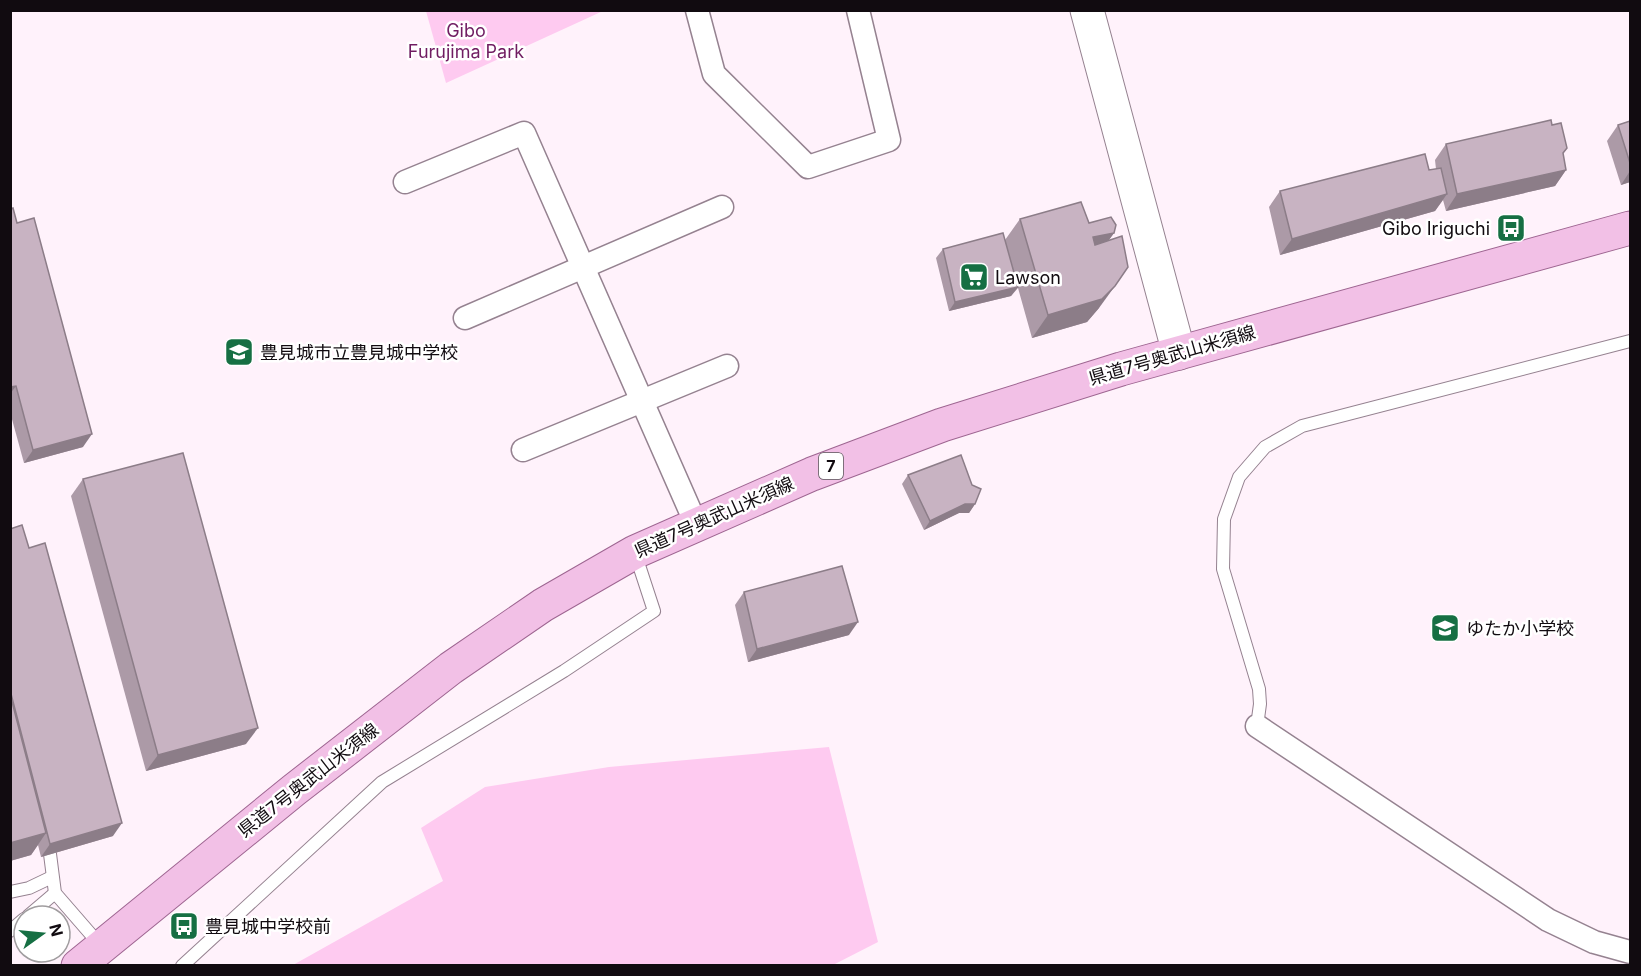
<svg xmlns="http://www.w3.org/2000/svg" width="1641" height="976" font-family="Inter,'Noto Sans JP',sans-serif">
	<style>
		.green { fill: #fecaf0 }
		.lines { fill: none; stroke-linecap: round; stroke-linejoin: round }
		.lane-casing { stroke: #958290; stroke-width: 14 }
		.street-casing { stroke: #958290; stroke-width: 25 }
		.secondary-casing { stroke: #958290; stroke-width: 35 }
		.primary-casing { stroke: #9e6591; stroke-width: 35 }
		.lane { stroke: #fff; stroke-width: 12 }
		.street { stroke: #fff; stroke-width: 22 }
		.secondary { stroke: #fff; stroke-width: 33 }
		.primary { stroke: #f2c0e6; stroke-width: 33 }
		.wall { fill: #ac9aa7 }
		.shaded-wall { fill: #8c7d88 }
		.building { fill: #c8b3c2; stroke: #8c7d88; stroke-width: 1.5 }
		.labels { text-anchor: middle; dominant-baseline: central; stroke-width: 5; stroke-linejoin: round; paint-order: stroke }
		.shield { fill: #fff; stroke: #585458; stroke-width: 1.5 }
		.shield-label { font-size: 16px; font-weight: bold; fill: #110b10 }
		.park-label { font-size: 18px; fill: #701d62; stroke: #fff }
		.poi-label { font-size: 18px; fill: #110b10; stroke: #fff; text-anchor: start }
		.street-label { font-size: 18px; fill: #110b10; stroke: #fff }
	</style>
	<rect width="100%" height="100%" fill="#fff2fb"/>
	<!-- green -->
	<g class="green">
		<polygon points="426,11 426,10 603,11 446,83"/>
		<polygon points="829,747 878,942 833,965 293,965 443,881 421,828 485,787 609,767"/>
	</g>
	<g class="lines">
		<!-- lane casing -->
		<g class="lane-casing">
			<g id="lane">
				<polyline points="1257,726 1260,704 1259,689 1223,569 1224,519 1239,477 1265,447 1302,426 1630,341"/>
				<polyline points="50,854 55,893 101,946"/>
				<polyline points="10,892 29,888 52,877"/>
				<polyline points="28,916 55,893"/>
				<polyline points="10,931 24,919"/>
				<polyline points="182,966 382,782 564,671 654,611 635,553"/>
			</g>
		</g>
		<!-- street casing -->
		<g class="street-casing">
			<g id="street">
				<polyline points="697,10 714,74 808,167 889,140 858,10"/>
				<polyline points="405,182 524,133 696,524"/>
				<polyline points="465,318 722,207"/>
				<polyline points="523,450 727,366"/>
				<polyline points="1257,726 1548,920 1594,942 1630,952"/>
			</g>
		</g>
		<!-- secondary casing -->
		<g class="secondary-casing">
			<polyline id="secondary" points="1087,10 1179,353"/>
		</g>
		<!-- primary casing -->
		<g class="primary-casing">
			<polyline id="primary" points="78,966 294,790 451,668 543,605 635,552 812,474 942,425 1121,369 1630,228"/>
		</g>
		<!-- lane -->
		<use href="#lane" class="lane"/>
		<!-- street -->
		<use href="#street" class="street"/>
		<!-- secondary -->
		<use href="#secondary" class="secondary"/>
		<!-- primary -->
		<use href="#primary" class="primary"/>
	</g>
	<!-- wall -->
	<g class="wall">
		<polygon points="1630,121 1630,182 1621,185 1607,141 1618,125"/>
		<polygon points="1552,125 1567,148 1563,154 1566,170 1555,186 1446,211 1443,200 1435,211 1280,255 1269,207 1280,191 1436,169 1435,160 1446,144"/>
		<polygon points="10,209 83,447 24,463 10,412"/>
		<polygon points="1020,219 1089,223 1114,233 1109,240 1099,308 1087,322 1032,338 1018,288 1011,296 949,311 936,258 943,249 1005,240"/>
		<polygon points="908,475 975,504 969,513 959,513 924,530 902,484"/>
		<polygon points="83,479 246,744 146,771 71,496"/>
		<polygon points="10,529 113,836 41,857 38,845 31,855 10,861"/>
		<polygon points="744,592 849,635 748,662 735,605"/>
	</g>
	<!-- shaded-wall -->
	<g class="shaded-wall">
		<polygon points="1566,170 1555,186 1446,211 1457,194"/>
		<polygon points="1630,171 1630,182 1621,185"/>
		<polygon points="1447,194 1435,211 1280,255 1292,239"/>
		<polygon points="1114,233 1098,255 1077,260 1093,237"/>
		<polygon points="1115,286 1099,308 1087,322 1032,338 1048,315"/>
		<polygon points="1018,287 1011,296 949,311 955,302"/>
		<polygon points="16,386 10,394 10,387"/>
		<polygon points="92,434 83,447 24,463 33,450"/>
		<polygon points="965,504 975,504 969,513 959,513 924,530 930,521"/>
		<polygon points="858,622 849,635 748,662 757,649"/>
		<polygon points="258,728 246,744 146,771 158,755"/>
		<polygon points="122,823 113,836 41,857 50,844"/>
		<polygon points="46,833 31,855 10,861 10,843"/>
	</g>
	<!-- building -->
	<g class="building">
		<polygon points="1551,120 1552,125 1561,123 1567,148 1563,153 1566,170 1457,194 1446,144"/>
		<polygon points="1630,121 1630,163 1618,125"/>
		<polygon points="1425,154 1429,170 1441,168 1447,194 1292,239 1280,191"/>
		<polygon points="1081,202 1089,223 1111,217 1116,225 1114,233 1093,237 1095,245 1122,236 1128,267 1115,286 1102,299 1048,315 1020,219"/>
		<polygon points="13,208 17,223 34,218 92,434 33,450 16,386 10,387 10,209"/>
		<polygon points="1003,233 1018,287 955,302 943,249"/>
		<polygon points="183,453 258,728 158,755 83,479"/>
		<polygon points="961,455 972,485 981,489 975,504 965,504 930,521 908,475"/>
		<polygon points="22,525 29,548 45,543 122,823 50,844 10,690 10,529"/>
		<polygon points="842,566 858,622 757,649 744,592"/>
		<polygon points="10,694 46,833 10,843"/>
	</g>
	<!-- icons -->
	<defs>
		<g id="bus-square" transform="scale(1.5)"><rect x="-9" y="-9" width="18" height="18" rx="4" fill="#166f43" stroke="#fff"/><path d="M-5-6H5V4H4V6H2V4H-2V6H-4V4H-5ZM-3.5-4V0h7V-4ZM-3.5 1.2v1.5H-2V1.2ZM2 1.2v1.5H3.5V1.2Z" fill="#fff"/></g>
		<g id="supermarket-square" transform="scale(1.5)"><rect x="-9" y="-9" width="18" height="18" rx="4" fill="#166f43" stroke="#fff"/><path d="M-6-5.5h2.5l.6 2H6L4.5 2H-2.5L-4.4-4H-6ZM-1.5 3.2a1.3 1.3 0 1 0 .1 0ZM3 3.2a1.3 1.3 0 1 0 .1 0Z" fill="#fff"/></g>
		<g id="school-square" transform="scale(1.5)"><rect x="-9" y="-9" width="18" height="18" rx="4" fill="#166f43" stroke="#fff"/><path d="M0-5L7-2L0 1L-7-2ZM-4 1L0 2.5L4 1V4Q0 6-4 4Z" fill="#fff"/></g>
	</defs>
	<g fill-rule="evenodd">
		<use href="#bus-square" x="1511" y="228"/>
		<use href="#supermarket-square" x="974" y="277"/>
		<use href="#school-square" x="239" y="352"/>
		<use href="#school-square" x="1445" y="628"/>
		<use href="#bus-square" x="184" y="926"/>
	</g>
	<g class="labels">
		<!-- shield labels -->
		<rect class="shield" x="819" y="453" width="24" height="26" rx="4.5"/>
		<g class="shield-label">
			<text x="831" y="466">7</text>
		</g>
		<!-- park labels -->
		<g class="park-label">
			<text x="466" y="30">Gibo<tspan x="466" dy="21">Furujima Park</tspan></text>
		</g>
		<!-- poi labels -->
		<g class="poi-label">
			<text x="1490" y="228" text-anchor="end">Gibo Iriguchi</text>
			<text x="995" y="277">Lawson</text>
			<text x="260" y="352">豊見城市立豊見城中学校</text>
			<text x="1466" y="628">ゆたか小学校</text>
			<text x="205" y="926">豊見城中学校前</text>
		</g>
		<!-- street labels -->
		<g class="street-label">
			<text transform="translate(1172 355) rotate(-16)">県道7号奥武山米須線</text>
			<text transform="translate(714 517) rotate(-24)">県道7号奥武山米須線</text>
			<text transform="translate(308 780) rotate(-38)">県道7号奥武山米須線</text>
		</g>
	</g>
	<!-- border -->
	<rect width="1641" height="976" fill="none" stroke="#110b10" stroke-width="24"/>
	<!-- north arrow -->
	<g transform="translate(42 934) rotate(75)"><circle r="28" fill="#ffffff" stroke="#a09d9f" stroke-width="1.5"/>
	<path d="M0-4.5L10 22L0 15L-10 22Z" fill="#166f43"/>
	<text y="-9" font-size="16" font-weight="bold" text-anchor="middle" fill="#110b10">N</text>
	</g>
</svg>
